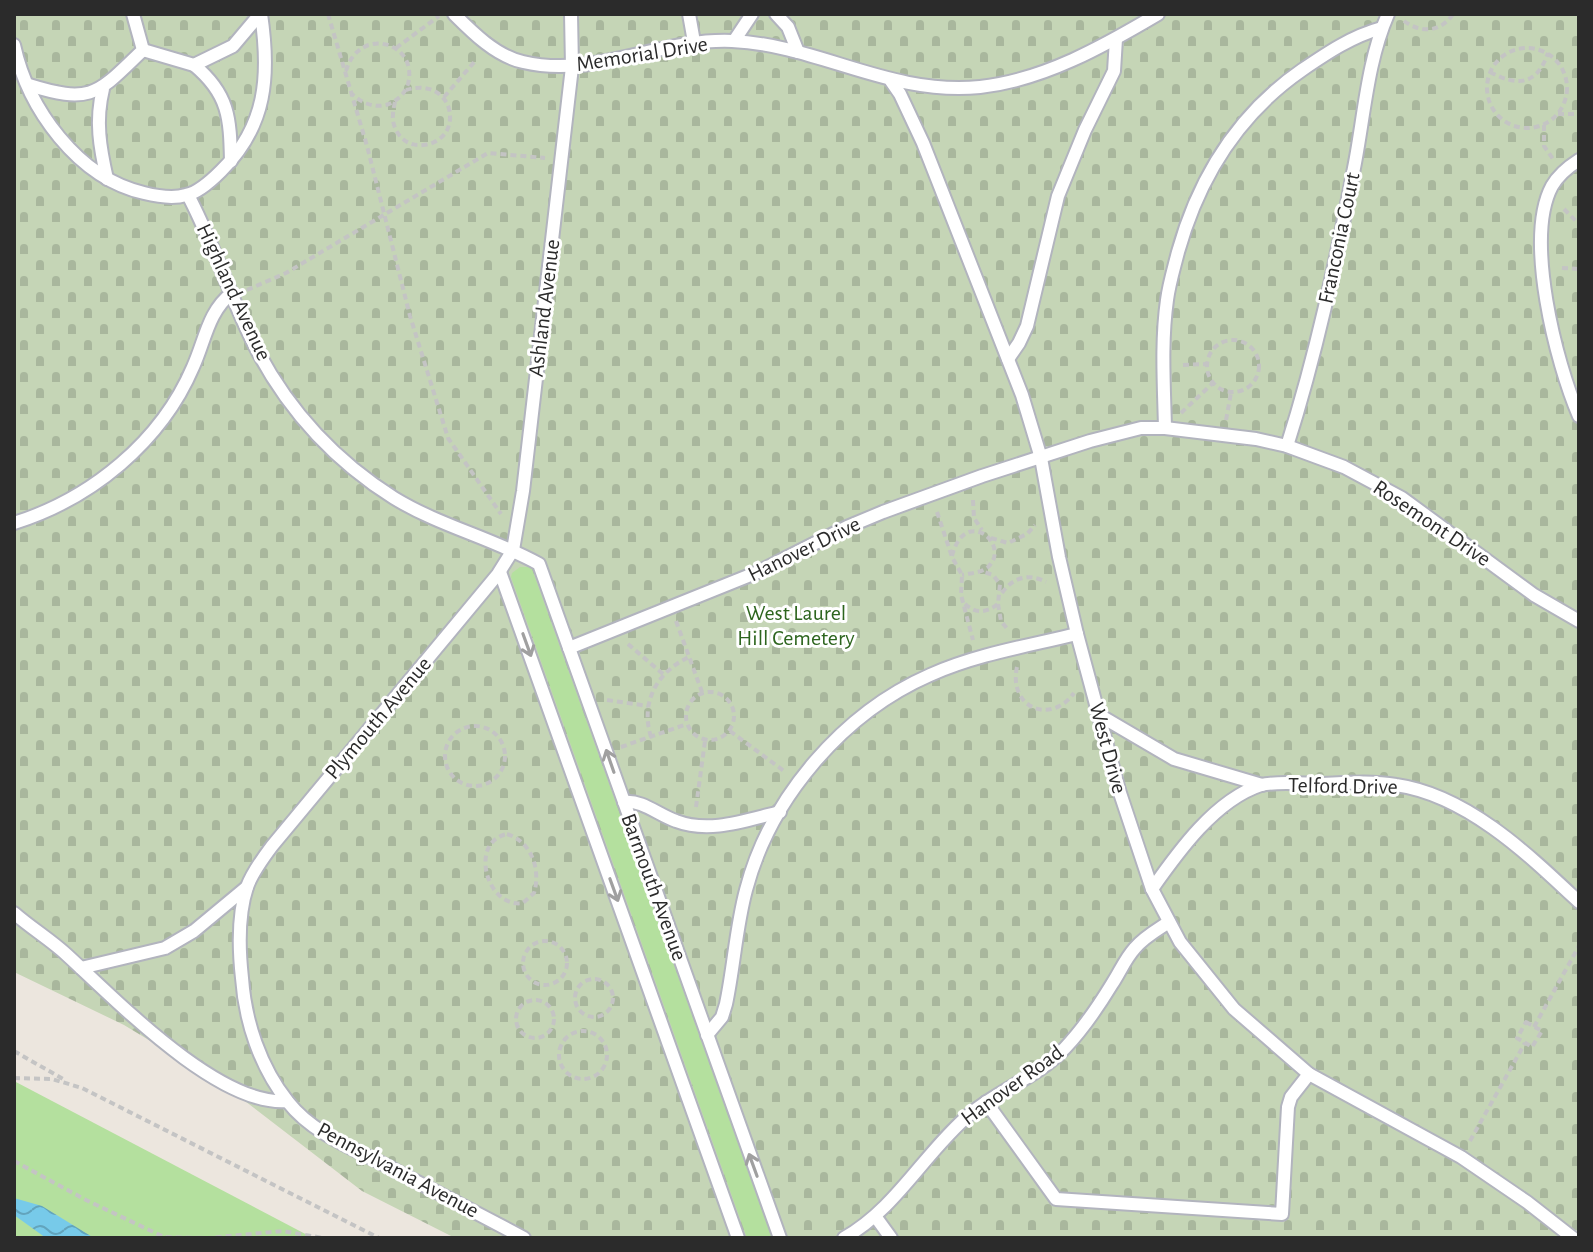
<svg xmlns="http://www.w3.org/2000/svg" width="1593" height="1252" font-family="'Alegreya Sans',sans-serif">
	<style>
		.cemetery { fill: url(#cemetery-stones) }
		.park { fill: #b4e09e }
		.water { fill: url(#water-waves) }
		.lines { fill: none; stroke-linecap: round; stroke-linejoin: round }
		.lane-casing { stroke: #b2b4be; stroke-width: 16 }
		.path { stroke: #c4c4c4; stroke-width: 4; stroke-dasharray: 6 4; stroke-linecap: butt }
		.lane { stroke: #fff; stroke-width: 12 }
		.oneway { stroke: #a0a0a0 }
		.labels { text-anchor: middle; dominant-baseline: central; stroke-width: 6; stroke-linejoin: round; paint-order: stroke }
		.street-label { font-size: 22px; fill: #2b2b2b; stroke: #fff }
		.park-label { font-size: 22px; fill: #2d651e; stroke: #fff }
	</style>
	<defs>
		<pattern id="cemetery-stones" width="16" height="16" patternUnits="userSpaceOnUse" patternTransform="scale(2)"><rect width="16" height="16" fill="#c5d5b6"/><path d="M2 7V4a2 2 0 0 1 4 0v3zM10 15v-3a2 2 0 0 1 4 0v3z" fill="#a9b79d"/></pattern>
		<pattern id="water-waves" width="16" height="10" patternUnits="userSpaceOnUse" patternTransform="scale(2)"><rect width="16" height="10" fill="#77cae9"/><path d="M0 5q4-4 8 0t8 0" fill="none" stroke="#62a4bd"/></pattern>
	</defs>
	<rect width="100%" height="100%" fill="#ece6de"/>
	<!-- cemetery -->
	<polygon class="cemetery" points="14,14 1579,14 1579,1238 455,1238 362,1191 228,1088 124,1025 14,972"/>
	<!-- park -->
	<g class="park">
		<polygon points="520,567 530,567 532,569 772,1238 747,1238 511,577 512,573"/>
		<polygon points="14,1081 313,1238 14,1238"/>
	</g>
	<!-- water -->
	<polygon class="water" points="14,1198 42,1206 94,1238 46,1238 14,1215"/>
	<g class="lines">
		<!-- lane casing -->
		<g class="lane-casing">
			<g id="lane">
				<path d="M454 14C473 33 496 56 523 62 594 79 660 38 732 41 819 45 890 96 980 87 1044 80 1104 46 1158 14"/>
				<polyline points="689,14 694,42"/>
				<polyline points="776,14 788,27 798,52"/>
				<polyline points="734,41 752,14"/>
				<path d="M14 45C28 109 78 178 144 193 156 196 173 199 186 195 197 193 212 180 221 171 267 126 270 75 261 14"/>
				<polyline points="143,50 194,65 233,46 260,14"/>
				<path d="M194 65C229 94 230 118 231 161"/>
				<polyline points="891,81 900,94 923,143 1022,395 1041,458 1059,557 1077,634 1119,790 1152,889 1180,942 1234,1009 1309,1074 1461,1157 1527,1202 1573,1238"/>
				<path d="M29 85C93 105 98 93 143 50L133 14"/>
				<path d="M103 89C95 121 100 148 107 179"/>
				<path d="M1579 160C1568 167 1559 174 1552 186 1524 238 1556 363 1579 416"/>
				<path d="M188 195C215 246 231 301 258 352 290 412 337 462 394 498 440 526 492 538 539 564L780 1238"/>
				<polyline points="1008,359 1019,343 1027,326 1058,196 1085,130 1114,71 1116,39"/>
				<path d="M1165 428C1164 385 1161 342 1167 300 1169 284 1174 268 1178 252 1199 177 1237 115 1302 70 1327 53 1352 36 1382 28"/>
				<path d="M1287 446C1316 355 1336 262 1354 168 1364 118 1367 62 1388 14"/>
				<path d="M14 523C91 499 161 442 193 367 205 341 208 311 232 293"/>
				<polyline points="500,572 738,1238"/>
				<polyline points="569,648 758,572 847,527 883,512 982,476 1090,441 1141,428 1165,428 1256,439 1287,446 1344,467 1402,498 1534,595 1579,621"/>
				<polyline points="1099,715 1174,759 1262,785"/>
				<path d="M624 802C643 800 658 815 676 821 710 834 746 820 780 812"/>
				<path d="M1152 889C1178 852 1215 800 1261 785 1277 781 1306 784 1323 784 1347 783 1372 781 1396 785 1467 795 1529 855 1579 902"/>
				<path d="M14 913C31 928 51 940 67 955 115 999 219 1107 287 1101"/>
				<polyline points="81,968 165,948 194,931 247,887"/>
				<path d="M707 1035 722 1017 726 1004C734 966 736 927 746 890 770 798 843 713 930 675 977 654 1028 646 1077 634"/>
				<polyline points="986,1102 1056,1199 1282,1214 1288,1107 1291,1097 1309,1074"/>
				<polyline points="875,1216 891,1238"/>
				<path d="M524 1238C479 1214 434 1191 389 1167 355 1149 313 1134 288 1102 260 1067 245 1021 242 978 239 951 238 914 247 887 252 873 263 858 272 846L498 574 513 550 523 491 572 67 571 14"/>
				<path d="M844 1238C896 1209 925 1152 970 1114 1000 1089 1038 1077 1065 1048 1083 1029 1098 1007 1112 984 1120 972 1125 959 1135 948 1144 937 1157 930 1169 922"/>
			</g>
		</g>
		<!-- path -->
		<g class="path">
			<polyline points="328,14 367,146 410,316 448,438 501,514"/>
			<path d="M1404 21C1422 34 1441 32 1453 14"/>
			<circle cx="1527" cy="88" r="40"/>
			<polyline points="396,48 439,16"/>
			<path d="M346 71C359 25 419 42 408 84 405 94 396 102 386 105 373 108 362 103 352 94"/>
			<path d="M1490 72C1518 87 1537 85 1548 53"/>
			<polyline points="444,97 476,60"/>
			<path d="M395 102C392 115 391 125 400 136 406 143 414 146 423 145 466 141 456 75 406 90"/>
			<polyline points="1558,114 1579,114"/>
			<polyline points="1544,125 1544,146 1553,159"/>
			<polyline points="1564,209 1579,224"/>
			<polyline points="1562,268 1579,269"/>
			<polyline points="247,290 286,273 488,153 545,158"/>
			<circle cx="1233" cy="366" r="26"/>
			<polyline points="1183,365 1207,364"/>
			<polyline points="1181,413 1213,383"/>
			<polyline points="1226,420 1231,393"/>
			<polyline points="973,500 974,518 982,530"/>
			<polyline points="937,512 952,557 962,575 961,595 973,640"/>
			<polyline points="991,538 1008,543 1027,534 1035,525"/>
			<path d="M952 556C965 505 1012 545 988 567 981 573 971 573 962 575"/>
			<path d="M1002 593C1013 577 1029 573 1046 582"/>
			<path d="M965 604C976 614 986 613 998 604L1000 584 993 575 984 572"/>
			<polyline points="998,604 1001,621 1009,631"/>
			<polyline points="676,621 702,692"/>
			<polyline points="628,644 663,674"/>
			<path d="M1017 667C1008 707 1050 726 1074 693"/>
			<circle cx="710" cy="716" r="24"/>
			<polyline points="607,700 648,706"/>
			<circle cx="475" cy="756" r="30"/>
			<polyline points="730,731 784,771"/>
			<path d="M651 737C640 702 657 672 689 657"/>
			<polyline points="621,747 687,724"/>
			<polyline points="696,807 705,741"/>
			<path d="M507 834C532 842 541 870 534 893L523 903C487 909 468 842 507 834Z"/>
			<circle cx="545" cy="963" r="22"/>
			<circle cx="594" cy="998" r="19"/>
			<circle cx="535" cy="1019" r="19"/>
			<polygon points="1526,1022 1542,1031 1532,1047 1517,1038"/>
			<polyline points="1534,1027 1579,946"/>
			<circle cx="583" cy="1055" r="24"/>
			<polyline points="14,1051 63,1079"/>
			<polyline points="14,1078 52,1079 82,1088 379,1238"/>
			<polyline points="1470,1141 1525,1043"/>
			<polyline points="14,1161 86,1200 164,1237 208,1238 283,1231 323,1238"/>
		</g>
		<!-- lane -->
		<use href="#lane" class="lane"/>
	</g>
	<!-- one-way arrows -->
	<defs><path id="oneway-shaft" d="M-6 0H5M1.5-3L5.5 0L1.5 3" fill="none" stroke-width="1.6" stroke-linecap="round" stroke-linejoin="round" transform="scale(2)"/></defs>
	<g class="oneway">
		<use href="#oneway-shaft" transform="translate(527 645) rotate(70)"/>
		<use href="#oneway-shaft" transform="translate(610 761) rotate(-109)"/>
		<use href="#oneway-shaft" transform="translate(614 890) rotate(70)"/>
		<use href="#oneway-shaft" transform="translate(753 1165) rotate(-110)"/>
	</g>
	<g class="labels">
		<!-- street labels -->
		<g class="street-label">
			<text transform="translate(642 54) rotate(-9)">Memorial Drive</text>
			<text transform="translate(1339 238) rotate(-78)">Franconia Court</text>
			<text transform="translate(234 292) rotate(65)">Highland Avenue</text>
			<text transform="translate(544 308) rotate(-83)">Ashland Avenue</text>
			<text transform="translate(1432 523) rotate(34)">Rosemont Drive</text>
			<text transform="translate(804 549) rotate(-26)">Hanover Drive</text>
			<text transform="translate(378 718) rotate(-50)">Plymouth Avenue</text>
			<text transform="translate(1108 748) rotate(75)">West Drive</text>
			<text transform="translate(1343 786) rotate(1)">Telford Drive</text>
			<text transform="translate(654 887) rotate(70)">Barmouth Avenue</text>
			<text transform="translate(1012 1085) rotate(-36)">Hanover Road</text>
			<text transform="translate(398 1170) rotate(28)">Pennsylvania Avenue</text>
		</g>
		<!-- park labels -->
		<g class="park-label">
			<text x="796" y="613">West Laurel<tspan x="796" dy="25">Hill Cemetery</tspan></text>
		</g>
	</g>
	<!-- border -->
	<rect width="1593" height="1252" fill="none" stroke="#2b2b2b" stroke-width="32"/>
</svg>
